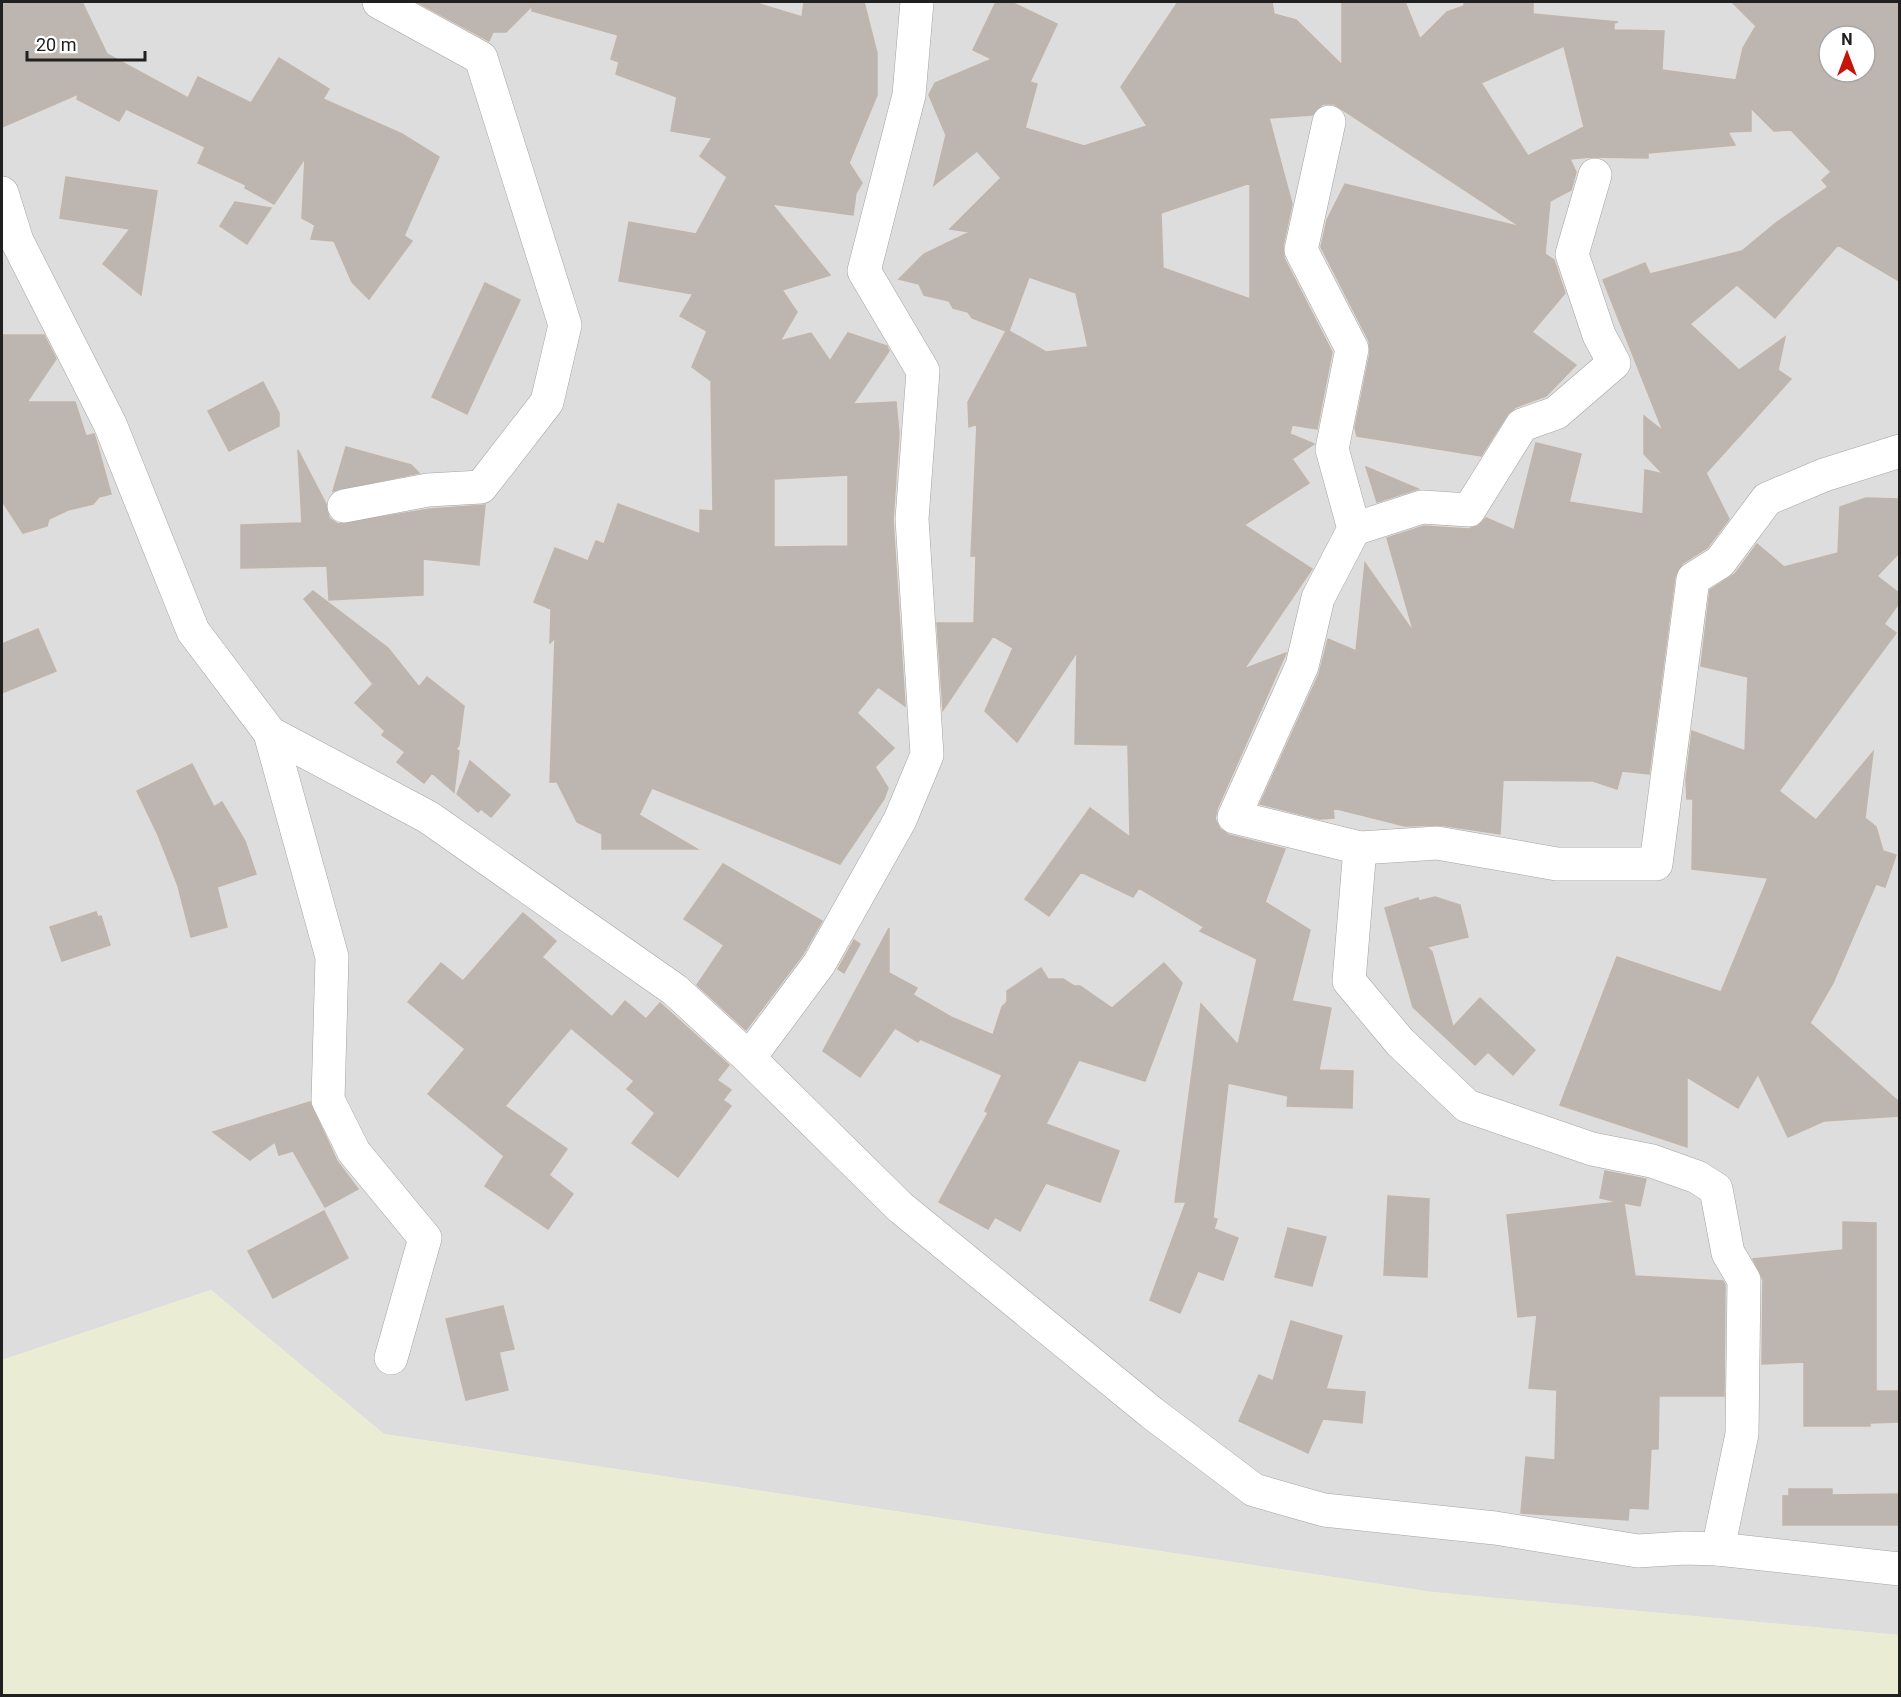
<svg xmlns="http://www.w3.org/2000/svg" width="1901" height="1697" font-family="Roboto,sans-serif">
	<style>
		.residential { fill: #dedddd; fill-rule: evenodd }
		.farmland { fill: #eaedd3 }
		.building { fill: #bdb6b0; stroke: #c1b5aa; stroke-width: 1.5; fill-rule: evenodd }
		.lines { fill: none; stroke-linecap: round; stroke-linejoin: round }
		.street-casing { stroke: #a4a4a4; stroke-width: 34 }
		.street { stroke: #fff; stroke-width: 33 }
	</style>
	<rect width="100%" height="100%" fill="#f0ede7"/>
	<!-- residential -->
	<path class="residential" d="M2 2H1899V1635L1432 1592 384 1434 211 1290 2 1360ZM1829 36H1865V72H1829Z"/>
	<!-- farmland -->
	<polygon class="farmland" points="211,1290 384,1434 1432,1592 1899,1635 1899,1695 2,1695 2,1360"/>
	<!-- building -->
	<g class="building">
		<polygon points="2,2 82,2 107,54 188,98 198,77 251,103 279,58 329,89 323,99 402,134 439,157 404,236 412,241 369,299 352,282 334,241 311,239 315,225 302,218 305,158 274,204 245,188 246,185 198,163 205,147 126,109 119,121 77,99 78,94 2,127"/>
		<path d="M417 2H753L802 17 804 2H864L877 53V95L849 163 862 183 856 193 853 215 772 204 830 275 782 290 797 312 780 341 811 333 830 361 848 333 887 346 889 351 853 404 896 402 899 434 893 520 905 706 878 687 857 713 894 748 875 767 888 788 884 799 840 864 652 788 639 815 697 849H602V834L577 822 557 782H550L555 638 550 643 551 609 534 602 555 548 588 561 596 541 604 544 618 504 700 534V510L713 511 711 381 692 367 707 331 680 316 693 294 619 281 629 222 696 234 727 177 700 156 712 138 671 131 677 97 616 74 619 62 611 59 618 35 532 11V6L506 32H493L489 41ZM848 475V546L774 547V479Z"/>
		<path d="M996 2H1011L1057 24 1030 82 1037 84 1025 128 1084 146 1147 126 1121 87 1178 2H1272L1274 14 1296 20 1342 65V2H1405L1420 39 1447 12 1464 6V2H1533V14L1618 22 1614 23V30L1664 31 1662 70 1736 80 1743 48 1756 26 1732 2H1899V281L1838 245 1775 318 1737 285 1690 324 1739 370 1785 337 1778 370 1791 379 1706 473 1729 519 1707 548 1683 563 1675 576 1649 774 1622 771 1617 789 1593 781 1503 780 1500 834 1440 825 1405 826 1333 808 1334 818 1319 819 1260 804 1319 674 1328 639 1356 651 1365 563 1414 633 1387 538 1424 526 1468 529 1478 526 1486 518 1514 530 1536 443 1581 454 1569 502 1643 514 1645 470 1663 474 1644 454V416L1663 431 1603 280 1645 263 1650 274 1742 251 1777 222 1828 187 1822 180 1831 172 1791 130 1774 131 1751 108V131L1728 132 1735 145 1648 153V158L1591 157 1570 159 1576 172 1571 190 1550 201 1545 254 1554 260 1565 293 1532 332 1576 365 1546 396 1516 407 1507 415 1481 456 1357 436 1355 428 1370 353 1369 341 1321 247 1327 220 1345 184 1521 227 1334 104H1323L1312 115 1269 118 1292 204 1283 246 1284 258 1332 352 1317 429 1292 425 1290 434 1314 444 1292 459 1309 483 1244 525 1312 569 1244 669 1286 653 1217 809 1215 819 1220 829 1229 835 1285 849 1265 902 1310 930 1292 1001 1331 1008 1319 1070 1353 1071 1352 1108 1287 1106 1288 1096 1228 1083 1213 1218 1217 1219 1214 1229 1238 1238 1223 1280 1198 1271 1180 1313 1150 1300 1186 1202H1175L1201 1004 1238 1045 1257 959 1200 931 1204 927 1139 888 1133 897 1081 872 1049 916 1025 899 1090 808 1130 837 1128 745 1075 744 1077 652 1017 742 985 711 1013 648 993 636 943 710 937 623H974L976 556H971L977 424 969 427 968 402 1006 331 972 318 968 312 953 308 949 301 924 295 919 284 899 279 924 254 970 232 950 229 1001 178 977 151 934 185 946 135 929 95 935 83 992 59 973 50ZM1829 36H1865V72H1829ZM1564 46 1584 127 1528 156 1481 83ZM1250 183V299L1163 268 1161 213ZM1029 277 1076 293 1088 347 1046 352 1009 331Z"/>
		<polygon points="66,177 157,191 141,295 103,264 130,229 60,218"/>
		<polygon points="235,202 271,208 247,244 220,226"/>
		<polygon points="485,283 520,300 467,414 432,397"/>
		<polygon points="2,335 44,335 56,359 27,402 75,402 86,436 94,434 96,440 111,494 99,497 93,504 68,510 49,519 47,526 23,533 2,501"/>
		<polygon points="263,382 279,413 279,426 229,451 208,411"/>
		<polygon points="346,447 411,465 419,473 333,491"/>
		<polygon points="298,450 326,504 329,518 338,524 430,509 485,505 479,565 423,559 423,595 329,600 327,566 241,568 241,525 302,523"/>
		<polygon points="1366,467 1418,489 1377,502"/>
		<polygon points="1866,498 1899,499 1899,553 1877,576 1899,593 1899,603 1884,624 1896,633 1779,791 1816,820 1873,752 1865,818 1876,827 1883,851 1896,855 1885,887 1876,884 1833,983 1810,1023 1899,1102 1899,1116 1824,1121 1788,1137 1758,1074 1738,1108 1687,1077 1687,1147 1560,1105 1617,957 1721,992 1768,878 1692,869 1693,799 1687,799 1686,780 1692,731 1745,751 1748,677 1701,666 1710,590 1735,574 1757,544 1784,567 1838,553 1840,507"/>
		<polygon points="313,591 388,648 419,687 427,677 464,706 459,745 456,749 459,751 454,792 432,773 424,783 397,762 405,752 382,735 385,731 355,703 373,684 304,599"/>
		<polygon points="38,629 56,671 2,693 2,644"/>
		<polygon points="470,761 510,795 491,817 481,809 478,812 457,794"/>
		<polygon points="192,764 214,807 222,802 245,841 256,874 217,887 227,927 191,937 178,886 158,835 137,791"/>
		<polygon points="723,864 822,921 803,954 746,1030 697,985 724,945 684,919"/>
		<polygon points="1435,897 1460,905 1468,937 1427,947 1432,952 1453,1027 1480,998 1535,1050 1513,1075 1488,1052 1475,1065 1413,1007 1385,908 1418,898 1419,901"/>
		<polygon points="96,912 98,917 101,916 110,945 62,961 50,927"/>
		<polygon points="523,913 556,941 542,957 612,1017 625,1001 646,1019 660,1003 729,1065 717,1080 731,1090 723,1100 731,1106 678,1177 632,1143 655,1113 627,1089 634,1081 571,1028 505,1106 567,1149 549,1175 573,1194 548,1229 485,1186 504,1156 428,1094 465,1049 408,1002 441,963 463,981"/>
		<polygon points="889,928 889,973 917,988 913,995 951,1017 993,1035 1002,1007 1007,1002 1007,991 1041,968 1048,979 1063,979 1074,986 1080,986 1112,1008 1164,963 1182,983 1145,1081 1079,1060 1046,1124 1119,1151 1100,1202 1046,1183 1020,1231 995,1217 988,1229 939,1202 988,1113 985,1111 1002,1075 920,1039 918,1042 895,1028 860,1077 823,1051"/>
		<polygon points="854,940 860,944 844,973 838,969"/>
		<polygon points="310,1102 337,1161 358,1189 325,1207 293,1151 279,1155 275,1142 250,1160 213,1132"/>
		<polygon points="1605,1171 1646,1179 1640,1206 1624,1203 1635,1276 1723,1281 1725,1285 1724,1396 1659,1396 1658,1449 1651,1449 1648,1509 1629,1508 1628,1520 1521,1513 1526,1457 1555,1460 1557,1390 1529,1388 1537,1315 1518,1317 1507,1215 1618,1202 1600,1198"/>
		<polygon points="1388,1196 1429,1199 1427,1277 1384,1275"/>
		<polygon points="324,1211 348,1258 273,1298 248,1251"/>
		<polygon points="1843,1222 1876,1223 1876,1391 1899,1391 1899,1422 1870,1423 1870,1426 1804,1426 1804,1362 1762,1364 1763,1280 1753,1259 1843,1250"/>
		<polygon points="1288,1228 1326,1237 1312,1286 1275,1277"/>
		<polygon points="503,1306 514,1349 499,1352 508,1390 466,1400 446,1319"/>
		<polygon points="1291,1321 1342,1336 1326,1389 1365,1392 1362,1423 1323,1419 1308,1453 1239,1421 1259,1375 1273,1381"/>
		<polygon points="1789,1489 1832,1489 1832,1495 1899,1494 1899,1525 1783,1525 1783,1496 1789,1496"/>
	</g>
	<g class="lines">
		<!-- street casing -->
		<g class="street-casing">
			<g id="street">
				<polyline points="1329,122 1301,250 1352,349 1332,449 1354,529 1318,598 1302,666 1234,817 1360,848 1349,981 1400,1042 1467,1106 1592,1149 1652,1161 1697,1177 1716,1189 1728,1253 1744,1280 1742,1434 1718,1549"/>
				<polyline points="2,193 17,241 110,424 193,631 270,733 428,817 675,990 749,1058 900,1207 1152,1413 1254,1490 1324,1510 1495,1528 1638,1551 1685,1548 1718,1549 1900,1569"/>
				<polyline points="344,506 428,490 481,487 547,402 565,325 481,58 379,2"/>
				<polyline points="1354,529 1422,507 1469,510 1522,425 1556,413 1614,363 1599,335 1572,254 1595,175"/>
				<polyline points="270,733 332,957 328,1100 354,1152 425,1238 391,1358"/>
				<polyline points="1360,848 1437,843 1557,864 1656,864 1693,579 1720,562 1767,499 1824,475 1900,451"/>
				<polyline points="749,1058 819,964 900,820 927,755 912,519 923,371 864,271 909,95 917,2"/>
			</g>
		</g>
		<!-- street -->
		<use href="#street" class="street"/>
	</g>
	<!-- border -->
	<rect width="1901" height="1697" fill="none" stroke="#202020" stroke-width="6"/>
	<!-- north arrow -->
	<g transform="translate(1847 54)"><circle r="28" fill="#ffffff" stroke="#a6a6a6" stroke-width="1.5"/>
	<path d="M0-4.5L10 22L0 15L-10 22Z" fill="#c6150a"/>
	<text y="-9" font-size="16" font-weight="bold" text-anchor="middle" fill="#202020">N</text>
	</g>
	<!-- scale -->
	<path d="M27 51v9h118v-9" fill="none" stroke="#202020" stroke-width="3"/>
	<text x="36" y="51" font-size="18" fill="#202020" stroke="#ffffff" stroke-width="4.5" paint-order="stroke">20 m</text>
</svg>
